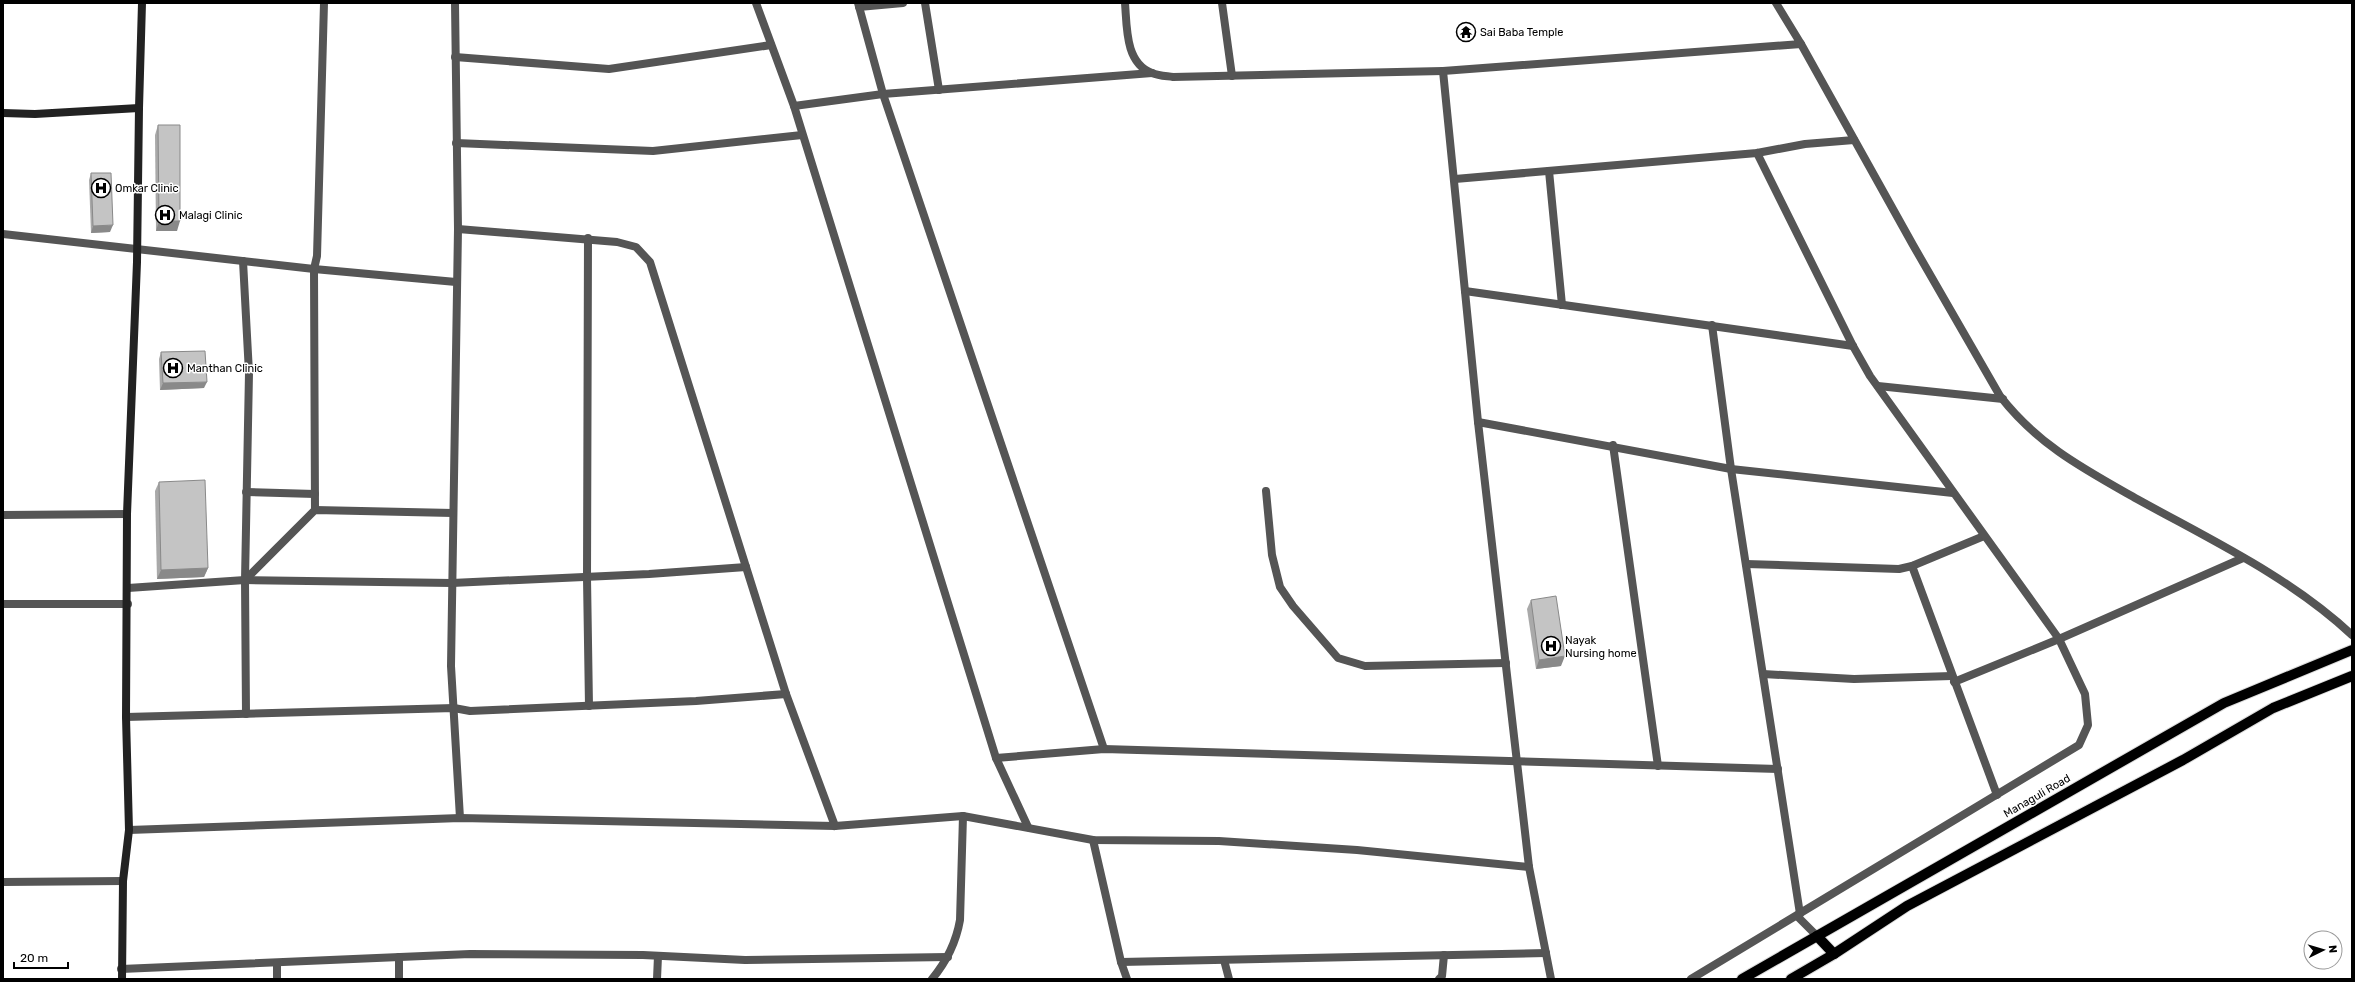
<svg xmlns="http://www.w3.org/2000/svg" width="2355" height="982" font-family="Rubik,sans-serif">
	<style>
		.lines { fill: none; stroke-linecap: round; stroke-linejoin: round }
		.primary-casing { stroke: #dbdbdb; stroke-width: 12 }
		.lane { stroke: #555; stroke-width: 8 }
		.street { stroke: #555; stroke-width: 8 }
		.secondary { stroke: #222; stroke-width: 8 }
		.primary { stroke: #000; stroke-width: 10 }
		.wall { fill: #a9a9a9 }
		.shaded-wall { fill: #898989 }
		.building { fill: #c4c4c4; stroke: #898989 }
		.labels { text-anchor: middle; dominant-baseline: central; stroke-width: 3; stroke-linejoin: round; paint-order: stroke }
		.poi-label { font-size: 11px; fill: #000; stroke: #fff; text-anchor: start }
		.street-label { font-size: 11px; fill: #000; stroke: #fff }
	</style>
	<rect width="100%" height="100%" fill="#fff"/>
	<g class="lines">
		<!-- primary casing -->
		<g class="primary-casing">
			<g id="primary">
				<polyline points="1817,936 1834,954"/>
				<polyline points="1742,979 2224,703 2352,650"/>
				<polyline points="1791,979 1834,954 1907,906 2183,760 2273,708 2352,676"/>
			</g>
		</g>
		<!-- lane -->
		<polyline class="lane" points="1266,491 1272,555 1280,587 1293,606 1338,658 1365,666 1506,663"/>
		<!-- street -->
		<g class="street">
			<polyline points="455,3 458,229 451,666 460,818"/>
			<polyline points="756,3 794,106 996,758 1028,827"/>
			<polyline points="858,3 883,94 1152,73"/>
			<polyline points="925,3 939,90"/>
			<path d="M1125 3C1127 27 1125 63 1152 73 1159 76 1167 76 1173 77L1443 71"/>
			<polyline points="1222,3 1232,76"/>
			<polyline points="859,7 903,3"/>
			<path d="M1801 44 1913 245 2000 396C2038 445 2084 469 2137 499 2211 540 2290 577 2352 635"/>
			<polyline points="455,57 609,69 771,45"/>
			<polyline points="794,106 883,94 1104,749"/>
			<polyline points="456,143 653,151 802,135"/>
			<polyline points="1549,171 1562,305"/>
			<polyline points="1455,179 1757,153 1805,144 1854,140"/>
			<polyline points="458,229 617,242 636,247 650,262 786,694 835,826"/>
			<polyline points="3,234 314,269 456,282"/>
			<polyline points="588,238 587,578 589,706"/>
			<polyline points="243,261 249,373 245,580 246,714"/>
			<polyline points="1465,291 1853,346"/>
			<polyline points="1712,325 1731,469 1800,914 1797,916 1817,936"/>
			<polyline points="1878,386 2003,399"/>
			<polyline points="1478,422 1731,469 1953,493"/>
			<polyline points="1613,445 1658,766"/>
			<polyline points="246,492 315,494"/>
			<polyline points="315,510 314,269 317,256 324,3"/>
			<polyline points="3,515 127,514"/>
			<polyline points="1746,564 1899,569 1912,566 1984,536"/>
			<polyline points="1912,566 1997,795"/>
			<polyline points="245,580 452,583 649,574 746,567"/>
			<polyline points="128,588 245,580 315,510 453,513"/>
			<polyline points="3,604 128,604"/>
			<polyline points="1763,674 1854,679 1952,676"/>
			<polyline points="1954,682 2059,639 2243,558"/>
			<polyline points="126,717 454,708 470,711 696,701 786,694"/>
			<polyline points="996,758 1104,749 1778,769"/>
			<polyline points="129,830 460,818 835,826 963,816 1093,840 1219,841 1357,850 1529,867"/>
			<polyline points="1093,840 1121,962 1127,979"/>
			<polyline points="3,882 123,881"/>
			<polyline points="1224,960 1229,979"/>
			<polyline points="1121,962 1546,953"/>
			<polyline points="121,969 470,954 643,955 745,960 948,957"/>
			<polyline points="277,979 277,963"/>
			<polyline points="399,979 399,957"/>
			<polyline points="657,979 658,956"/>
			<path d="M932 979C947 961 956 943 960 920L963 816"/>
			<polyline points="1439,979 1442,976 1444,955"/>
			<polyline points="1551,979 1529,867 1478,422 1443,71 1801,44 1776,3"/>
			<polyline points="1691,979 2079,745 2088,725 2085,694 2059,639 1870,376 1853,346 1757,153"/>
		</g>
		<!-- secondary -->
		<g class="secondary">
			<polyline points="3,113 35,114 139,108"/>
			<polyline points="122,979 123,881 129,830 126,717 127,514 137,262 139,108 142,3"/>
		</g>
		<!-- primary -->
		<use href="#primary" class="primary"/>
	</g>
	<!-- wall -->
	<g class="wall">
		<polygon points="158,125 177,231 156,231 155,135"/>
		<polygon points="91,173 110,232 91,233 89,180"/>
		<polygon points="161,352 204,388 160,390 159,359"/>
		<polygon points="159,482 208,568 204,577 157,579 155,491"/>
		<polygon points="1531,600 1561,666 1536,669 1527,609"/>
	</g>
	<!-- shaded-wall -->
	<g class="shaded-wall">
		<polygon points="159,221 180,221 177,231 156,231"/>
		<polygon points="113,225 110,232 91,233 93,226"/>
		<polygon points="207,382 204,388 160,390 163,383"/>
		<polygon points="208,568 204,577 157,579 161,570"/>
		<polygon points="1565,656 1561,666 1536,669 1539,660"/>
	</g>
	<!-- building -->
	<g class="building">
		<polygon points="158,125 180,125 180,221 159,221"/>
		<polygon points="91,173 111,173 113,225 93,226"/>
		<polygon points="205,351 207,382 163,383 161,352"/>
		<polygon points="205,480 208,568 161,570 159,482"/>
		<polygon points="1556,596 1565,656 1539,660 1531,600"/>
	</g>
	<!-- icons -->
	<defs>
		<g id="temple-ring" transform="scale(1)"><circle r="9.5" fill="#fff" stroke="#000" stroke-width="1.5"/><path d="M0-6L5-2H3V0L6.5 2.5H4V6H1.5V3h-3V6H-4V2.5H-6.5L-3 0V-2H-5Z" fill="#000"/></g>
		<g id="hospital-ring" transform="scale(1)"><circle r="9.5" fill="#fff" stroke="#000" stroke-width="1.5"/><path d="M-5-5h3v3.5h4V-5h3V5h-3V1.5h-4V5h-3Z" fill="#000"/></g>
	</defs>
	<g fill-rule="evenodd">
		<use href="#temple-ring" x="1466" y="32"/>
		<use href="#hospital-ring" x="101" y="188"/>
		<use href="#hospital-ring" x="165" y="215"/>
		<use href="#hospital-ring" x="173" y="368"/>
		<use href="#hospital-ring" x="1551" y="646"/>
	</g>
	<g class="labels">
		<!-- poi labels -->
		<g class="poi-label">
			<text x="1480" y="32">Sai Baba Temple</text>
			<text x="115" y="188">Omkar Clinic</text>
			<text x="179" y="215">Malagi Clinic</text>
			<text x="187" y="368">Manthan Clinic</text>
			<text x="1565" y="640">Nayak<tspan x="1565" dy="13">Nursing home</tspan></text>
		</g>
		<!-- street labels -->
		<g class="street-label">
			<text transform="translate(2037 796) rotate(-30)">Managuli Road</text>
		</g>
	</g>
	<!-- border -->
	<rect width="2355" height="982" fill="none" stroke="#000000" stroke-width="8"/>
	<!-- north arrow -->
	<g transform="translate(2323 950) rotate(85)"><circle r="19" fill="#ffffff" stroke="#999999"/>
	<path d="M0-3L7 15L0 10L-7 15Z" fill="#000000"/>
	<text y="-6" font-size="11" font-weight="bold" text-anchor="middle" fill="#000000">N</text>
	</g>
	<!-- scale -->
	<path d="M14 962v6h54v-6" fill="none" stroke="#000000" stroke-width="2"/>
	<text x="20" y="962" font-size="12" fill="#000000" stroke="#ffffff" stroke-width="3" paint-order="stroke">20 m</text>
</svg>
